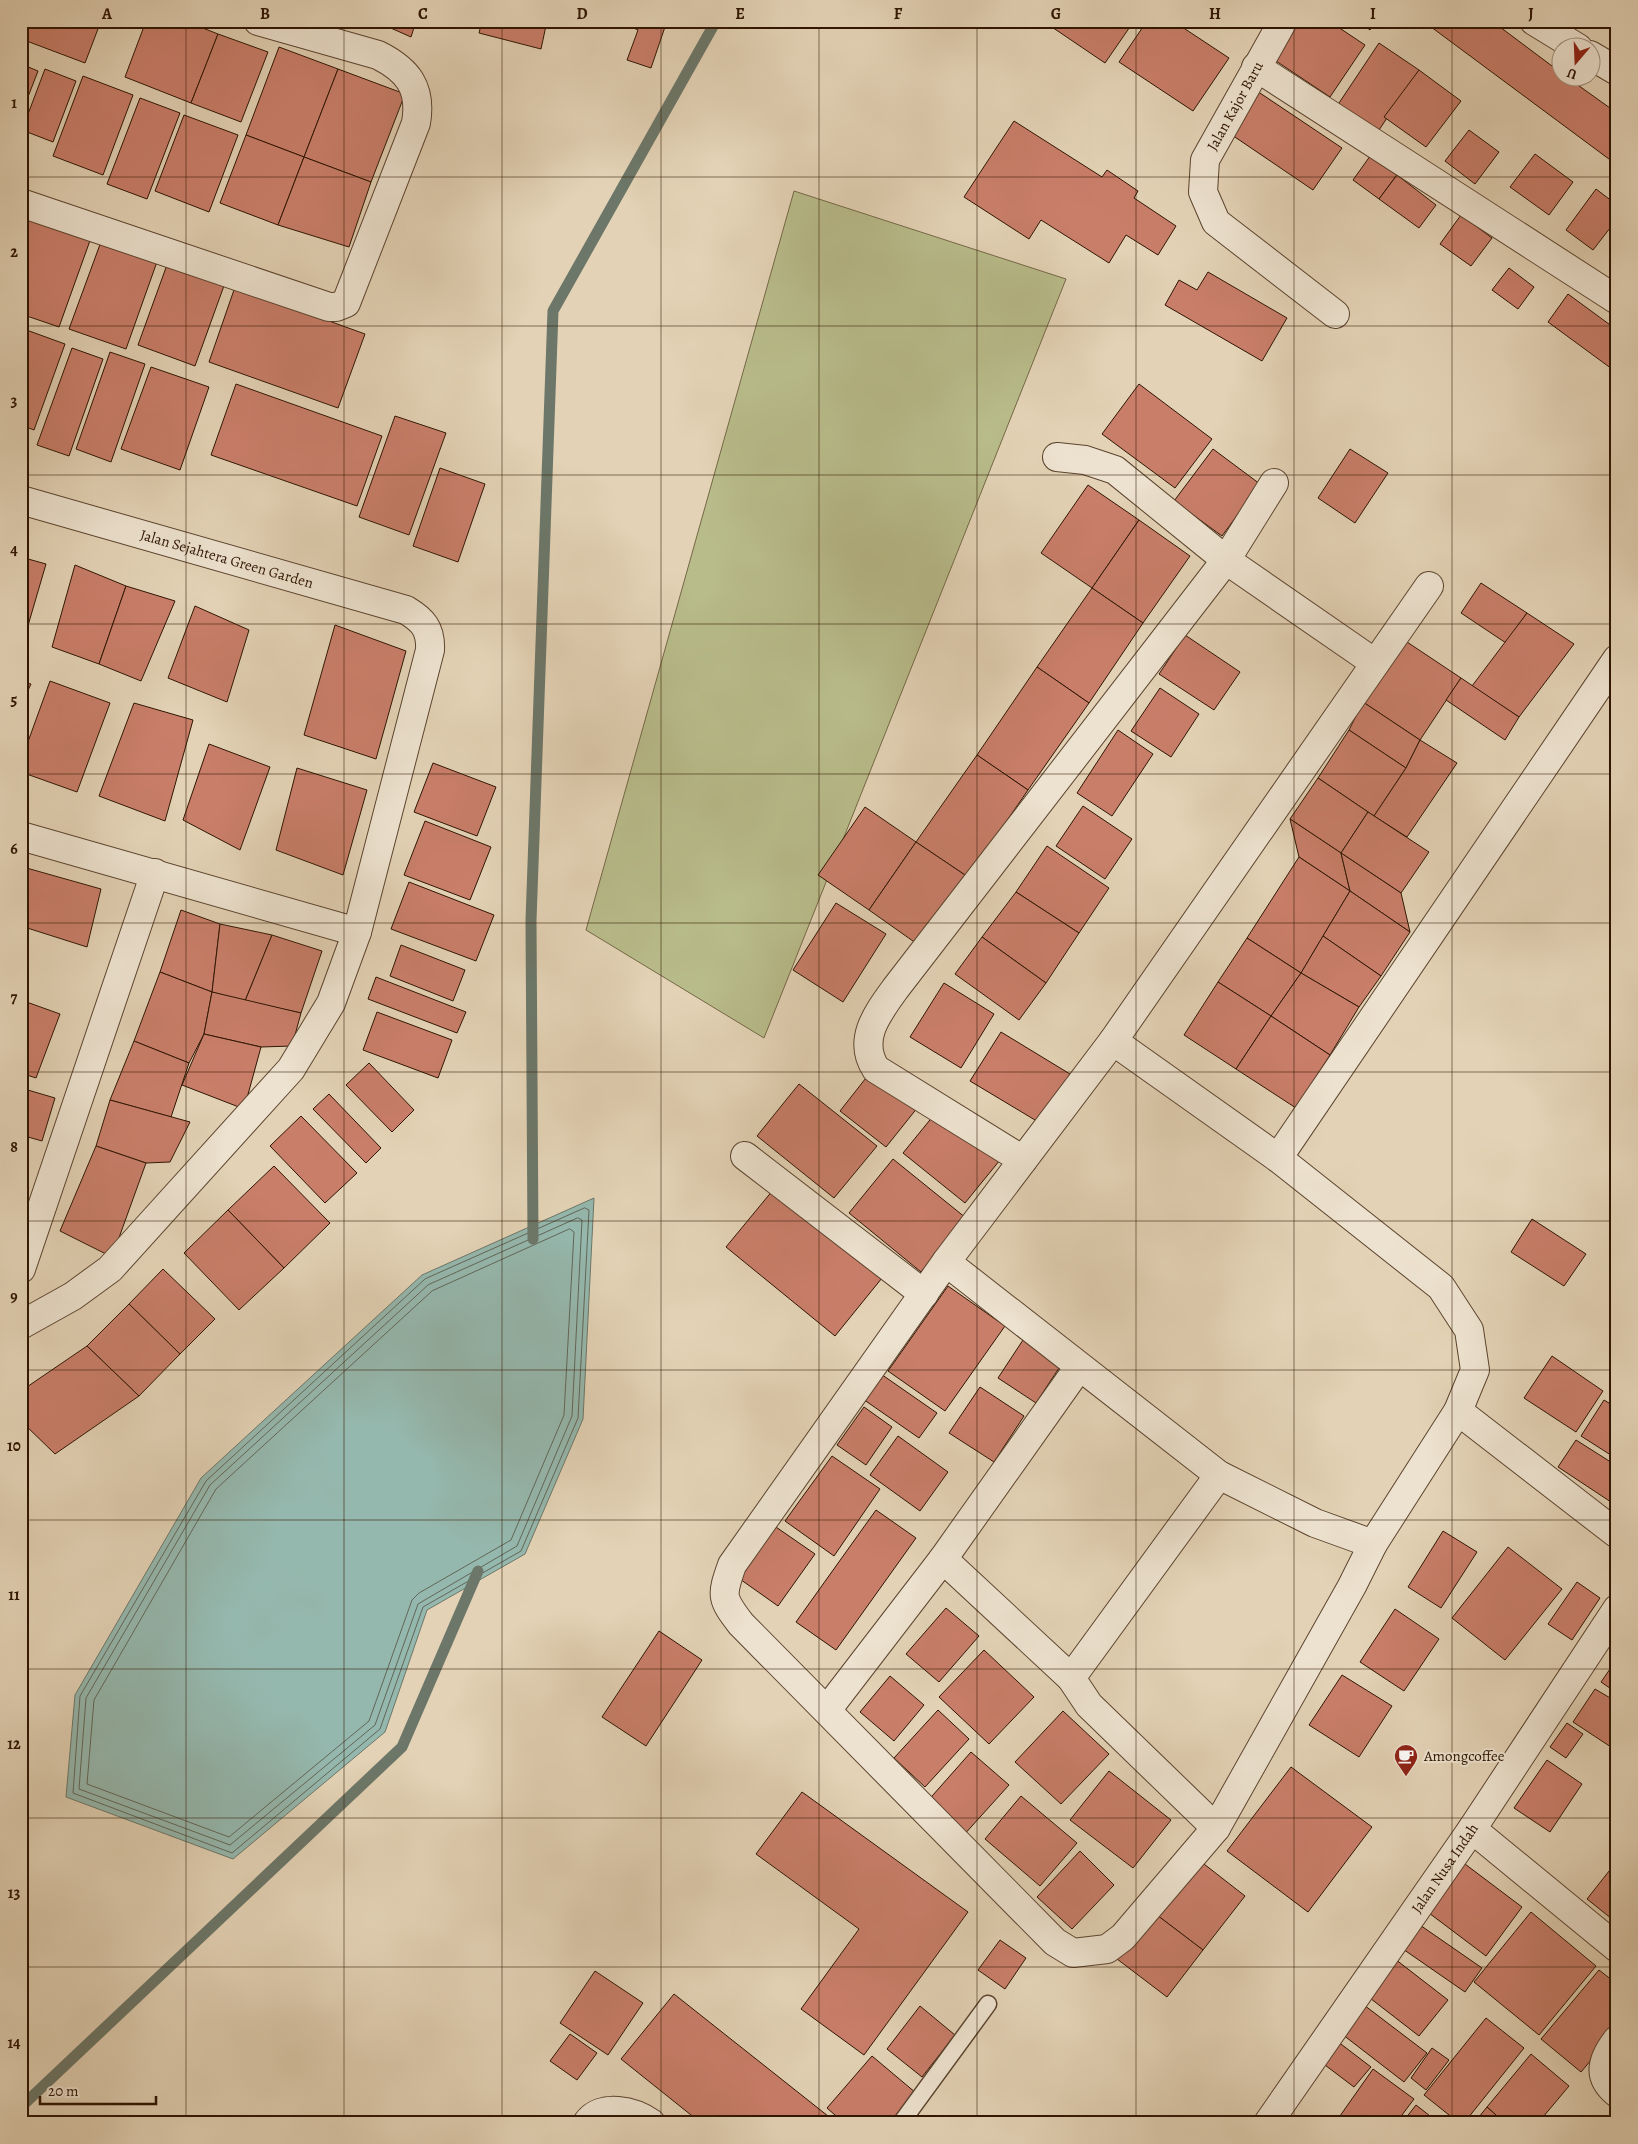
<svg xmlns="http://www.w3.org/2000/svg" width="1638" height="2144" font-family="Alegreya,serif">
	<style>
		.green { fill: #b8bb8a; stroke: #746846 }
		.water { fill: #95b8ae; stroke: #6c7769 }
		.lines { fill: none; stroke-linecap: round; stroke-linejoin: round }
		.shore { stroke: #626658; stroke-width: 1 }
		.stream { stroke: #6c7769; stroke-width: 11 }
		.building { fill: #c97e6a; stroke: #2f1502 }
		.service-casing { stroke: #5c442f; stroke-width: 19 }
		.minor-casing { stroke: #5c442f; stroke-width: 30 }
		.service { stroke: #ede2cf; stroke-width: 16 }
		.minor { stroke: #ede2cf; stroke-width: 28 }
		.grid { fill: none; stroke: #2f1502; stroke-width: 1; stroke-opacity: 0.55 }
		.labels { text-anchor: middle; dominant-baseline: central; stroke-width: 4; stroke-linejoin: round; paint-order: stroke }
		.street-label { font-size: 15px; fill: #2f1502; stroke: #ede2cf }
		.poi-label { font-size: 15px; fill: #2f1502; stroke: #ede2cf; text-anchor: start }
		.neatline { fill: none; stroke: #2f1502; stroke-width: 2 }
		.grid-label { font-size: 16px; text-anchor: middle; font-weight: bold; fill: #2f1502 }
	</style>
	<rect width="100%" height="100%" fill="#e3d2b5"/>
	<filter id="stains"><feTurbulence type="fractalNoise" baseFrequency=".004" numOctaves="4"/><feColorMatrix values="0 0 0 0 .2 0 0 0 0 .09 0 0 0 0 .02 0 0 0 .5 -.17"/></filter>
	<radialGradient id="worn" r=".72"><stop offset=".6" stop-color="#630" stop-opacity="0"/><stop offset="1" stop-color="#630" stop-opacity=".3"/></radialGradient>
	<!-- green -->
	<polygon class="green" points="794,191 1066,279 764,1038 586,930"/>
	<!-- water -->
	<polygon class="water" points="594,1198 583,1419 525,1554 427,1610 385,1732 233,1859 66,1797 75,1695 201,1478 422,1275"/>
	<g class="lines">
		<!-- shore -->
		<g class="shore">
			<polygon points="585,1208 589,1210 578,1418 521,1551 423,1607 380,1729 232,1853 73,1793 80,1696 206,1481 425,1279"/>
			<polygon points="578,1218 582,1220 572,1416 517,1546 418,1604 375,1725 230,1845 79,1789 86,1698 210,1485 428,1285"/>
			<polygon points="570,1229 574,1232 564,1415 511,1540 419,1593 412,1600 369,1721 229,1837 87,1784 94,1700 216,1489 432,1291"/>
		</g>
		<!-- stream -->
		<g class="stream">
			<polyline points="533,1239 531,920 553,311 716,21"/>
			<polyline points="21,2107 402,1747 478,1571"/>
		</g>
	</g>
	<!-- building -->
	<g class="building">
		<polygon points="31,21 101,21 85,63 24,40"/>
		<polygon points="146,21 185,21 218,34 191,103 125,77"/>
		<polygon points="375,21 416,21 411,37"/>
		<polygon points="482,21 547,21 541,49 479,33"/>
		<polygon points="618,21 667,21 651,68 627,60 638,30"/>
		<polygon points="1043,21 1134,21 1105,63"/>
		<polygon points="1147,21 1173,21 1229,58 1193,111 1119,62"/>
		<polygon points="1294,21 1329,21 1365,45 1330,97 1270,57"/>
		<polygon points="1358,21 1376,21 1370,30"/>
		<polygon points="1423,21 1492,21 1560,72 1560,78 1568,78 1617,113 1617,165"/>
		<polygon points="218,34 268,52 241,122 191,103"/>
		<polygon points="1379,43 1419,70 1377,133 1337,106"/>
		<polygon points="279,47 338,69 304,157 246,135"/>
		<polygon points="21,64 38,71 21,115"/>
		<polygon points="45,69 76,81 53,142 22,130"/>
		<polygon points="338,69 405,94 371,182 304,157"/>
		<polygon points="1419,70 1461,101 1426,147 1384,117"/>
		<polygon points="83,76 133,95 103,175 53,156"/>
		<polygon points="1257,91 1342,148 1313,190 1229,133"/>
		<polygon points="140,98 180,113 147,199 107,184"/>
		<polygon points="184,115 238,135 209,212 155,191"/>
		<polygon points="1014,121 1102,177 1107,170 1138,191 1134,198 1176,226 1158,255 1126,235 1109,263 1041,220 1029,239 964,197"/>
		<polygon points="1469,130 1499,152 1475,184 1445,161"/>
		<polygon points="246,135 304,157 278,225 220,203"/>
		<polygon points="1373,152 1399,172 1379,199 1353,180"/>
		<polygon points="1535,154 1573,182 1549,215 1510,187"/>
		<polygon points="304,157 371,182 349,247 278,225"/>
		<polygon points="1397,175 1436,205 1419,228 1379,199"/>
		<polygon points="1596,189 1617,205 1617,219 1593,250 1566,230"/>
		<polygon points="21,210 92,235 59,327 21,314"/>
		<polygon points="1461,215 1492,238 1471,266 1440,244"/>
		<polygon points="102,239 158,259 126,349 69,329"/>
		<polygon points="1617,251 1617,267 1609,261"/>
		<polygon points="168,262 225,283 195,366 138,345"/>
		<polygon points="1509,268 1534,287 1518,309 1492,290"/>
		<polygon points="1208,272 1287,318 1262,361 1165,305 1179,280 1197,290"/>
		<polygon points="235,287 365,334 338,408 209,362"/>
		<polygon points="1568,294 1617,330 1617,362 1612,369 1548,322"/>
		<polygon points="21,328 65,344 34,430 21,425"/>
		<polygon points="72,348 103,359 69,456 37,445"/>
		<polygon points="110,352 145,364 111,462 76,449"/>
		<polygon points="151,367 209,387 180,470 121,449"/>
		<polygon points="236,384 382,436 357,506 211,455"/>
		<polygon points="1139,384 1212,439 1175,488 1102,434"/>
		<polygon points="395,416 446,433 409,535 359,517"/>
		<polygon points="1213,449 1260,484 1222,536 1174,501"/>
		<polygon points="1350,449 1388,473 1355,523 1318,498"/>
		<polygon points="440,468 485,484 458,562 413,546"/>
		<polygon points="1088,485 1139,520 1092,588 1041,553"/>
		<polygon points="1139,520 1190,556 1143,623 1092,588"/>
		<polygon points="21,557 46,564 27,629 21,626"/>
		<polygon points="75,565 126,586 99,664 52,647"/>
		<polygon points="1481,583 1527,613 1506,643 1461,613"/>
		<polygon points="126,586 175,601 141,681 99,664"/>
		<polygon points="1092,588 1143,623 1089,703 1037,667"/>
		<polygon points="195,606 249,630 227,702 168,678"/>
		<polygon points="1527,613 1574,644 1519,717 1472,686"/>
		<polygon points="335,625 406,651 376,759 304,735"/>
		<polygon points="1185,635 1240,672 1214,710 1159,674"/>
		<polygon points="1404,640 1461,678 1420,740 1363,702"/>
		<polygon points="1037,667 1089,703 1028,790 977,755"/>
		<polygon points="1461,678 1519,717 1505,740 1446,700"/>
		<polygon points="50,681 110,703 77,792 21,772 21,761"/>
		<polygon points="21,682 31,684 21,705"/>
		<polygon points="1160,688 1199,714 1171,757 1131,731"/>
		<polygon points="1363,702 1420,740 1406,768 1349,730"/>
		<polygon points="134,703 193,720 165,821 99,796"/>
		<polygon points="1118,730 1153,754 1112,816 1077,793"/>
		<polygon points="1349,730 1406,768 1374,816 1318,778"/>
		<polygon points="1420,740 1457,763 1407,837 1374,816 1406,768"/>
		<polygon points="209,744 270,767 240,850 183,820"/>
		<polygon points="977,755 1028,790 968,877 916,842"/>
		<polygon points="433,763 496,787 477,836 414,812"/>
		<polygon points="297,768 367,790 343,875 276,850"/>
		<polygon points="1318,778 1368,812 1341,853 1290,819"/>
		<polygon points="1083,806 1132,839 1105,879 1056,846"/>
		<polygon points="865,807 916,842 869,910 818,875"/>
		<polygon points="1368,812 1429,852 1401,893 1341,853"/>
		<polygon points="1290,819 1341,853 1350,891 1299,857"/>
		<polygon points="425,821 491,847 470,900 404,875"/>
		<polygon points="916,842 968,877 920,946 869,910"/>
		<polygon points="1047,846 1109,888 1079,933 1016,892"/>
		<polygon points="1341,853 1401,893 1410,932 1350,891"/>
		<polygon points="1299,857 1350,891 1301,973 1247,938"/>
		<polygon points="23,867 101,889 87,947 21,926"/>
		<polygon points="409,882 494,915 476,961 391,929"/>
		<polygon points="1350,891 1410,932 1381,976 1323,936"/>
		<polygon points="1016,892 1079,933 1046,983 982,937"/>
		<polygon points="836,903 886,934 843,1002 793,970"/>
		<polygon points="181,910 220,924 212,992 160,972"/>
		<polygon points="220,924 272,935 245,1001 212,992"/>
		<polygon points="272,935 322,951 301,1013 245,1001"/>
		<polygon points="1323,936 1381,976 1359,1007 1301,973"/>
		<polygon points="982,937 1046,983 1019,1020 955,974"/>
		<polygon points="1247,938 1301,973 1271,1016 1218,982"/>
		<polygon points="401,945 465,970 453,1001 390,976"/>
		<polygon points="160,972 212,992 204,1034 189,1063 134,1041"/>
		<polygon points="1301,973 1359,1007 1330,1055 1271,1016"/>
		<polygon points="376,977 466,1012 457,1033 368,999"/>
		<polygon points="1218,982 1271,1016 1236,1069 1184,1035"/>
		<polygon points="944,983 994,1014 961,1068 910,1037"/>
		<polygon points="212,992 301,1013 292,1046 261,1047 204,1034"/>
		<polygon points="21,1000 60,1014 36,1078 21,1073"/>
		<polygon points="377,1012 452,1040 438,1078 363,1050"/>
		<polygon points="1271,1016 1330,1055 1296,1108 1236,1069"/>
		<polygon points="1001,1032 1070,1074 1040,1123 970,1081"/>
		<polygon points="204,1034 261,1047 244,1109 182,1085"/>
		<polygon points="134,1041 189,1063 171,1117 110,1100"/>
		<polygon points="369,1063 414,1110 392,1132 346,1085"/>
		<polygon points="873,1069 918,1107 886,1147 840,1111"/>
		<polygon points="799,1084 877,1146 834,1198 757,1136"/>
		<polygon points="21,1088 55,1098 42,1141 21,1135"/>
		<polygon points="329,1094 381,1148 366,1163 313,1109"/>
		<polygon points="110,1100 190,1122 170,1162 146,1163 96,1146"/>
		<polygon points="938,1110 1000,1160 965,1203 903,1153"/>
		<polygon points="301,1116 357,1173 325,1203 270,1146"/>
		<polygon points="96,1146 146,1163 112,1257 60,1231"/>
		<polygon points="893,1159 966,1218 921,1272 849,1213"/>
		<polygon points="274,1166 330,1223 284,1268 228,1210"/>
		<polygon points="773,1190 882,1278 835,1336 726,1247"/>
		<polygon points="228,1210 284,1268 239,1310 184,1253"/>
		<polygon points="1532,1219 1586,1254 1564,1286 1511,1252"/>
		<polygon points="163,1269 215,1319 180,1354 129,1304"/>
		<polygon points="948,1286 1005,1326 945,1411 888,1371"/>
		<polygon points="129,1304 180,1354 139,1396 87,1346"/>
		<polygon points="1023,1340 1061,1365 1036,1403 998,1378"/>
		<polygon points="87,1346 139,1396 55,1454 21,1421 21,1391"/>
		<polygon points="1552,1356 1603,1391 1576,1432 1524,1398"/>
		<polygon points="878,1372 937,1413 919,1438 860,1397"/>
		<polygon points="980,1387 1024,1416 994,1462 949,1433"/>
		<polygon points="1604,1400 1617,1408 1617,1459 1581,1436"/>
		<polygon points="864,1407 892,1427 866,1465 837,1445"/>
		<polygon points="898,1436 948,1472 920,1511 870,1475"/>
		<polygon points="1576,1440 1617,1466 1617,1506 1558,1467"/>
		<polygon points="832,1456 880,1489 834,1556 785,1521"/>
		<polygon points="876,1510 916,1538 836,1650 796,1622"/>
		<polygon points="773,1525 815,1554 778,1606 737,1577"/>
		<polygon points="1443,1531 1477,1552 1441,1608 1408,1587"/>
		<polygon points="1508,1547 1562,1589 1505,1660 1452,1618"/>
		<polygon points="1577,1582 1600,1598 1572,1640 1548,1624"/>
		<polygon points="946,1608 979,1636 939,1682 906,1654"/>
		<polygon points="1395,1609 1439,1639 1404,1691 1360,1662"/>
		<polygon points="659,1631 702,1660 646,1746 602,1717"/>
		<polygon points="984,1650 1034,1697 989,1744 939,1697"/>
		<polygon points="1617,1659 1617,1693 1601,1682"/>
		<polygon points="1342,1675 1392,1706 1359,1757 1309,1725"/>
		<polygon points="890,1676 924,1705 894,1741 860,1712"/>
		<polygon points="1595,1689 1617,1702 1617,1751 1573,1722"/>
		<polygon points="938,1710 969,1739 925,1787 894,1758"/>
		<polygon points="1063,1711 1109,1754 1061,1804 1015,1762"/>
		<polygon points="1567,1723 1583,1734 1566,1758 1550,1747"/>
		<polygon points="971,1752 1009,1785 962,1837 925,1804"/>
		<polygon points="1547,1760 1582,1784 1550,1832 1514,1808"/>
		<polygon points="1291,1767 1372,1827 1308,1912 1227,1851"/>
		<polygon points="1109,1771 1171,1820 1133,1868 1070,1820"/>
		<polygon points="802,1792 968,1912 864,2055 801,2009 859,1929 756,1854"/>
		<polygon points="1021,1796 1077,1843 1040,1886 985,1839"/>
		<polygon points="1080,1851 1114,1885 1072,1929 1037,1897"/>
		<polygon points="1195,1857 1245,1896 1203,1950 1153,1912"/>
		<polygon points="1461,1861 1522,1907 1486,1956 1425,1910"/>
		<polygon points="1617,1861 1617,1923 1587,1899"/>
		<polygon points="1153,1912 1203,1950 1167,1997 1117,1959"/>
		<polygon points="1531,1912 1596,1966 1539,2035 1474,1982"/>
		<polygon points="1417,1923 1482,1968 1465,1992 1400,1947"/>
		<polygon points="1000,1940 1026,1958 1005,1989 978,1970"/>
		<polygon points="1395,1959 1448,2000 1419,2036 1366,1995"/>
		<polygon points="1599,1970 1617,1984 1617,2029 1581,2072 1541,2039"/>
		<polygon points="595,1971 643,2003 608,2055 560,2023"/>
		<polygon points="674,1994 833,2120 831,2123 701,2123 621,2059"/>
		<polygon points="1360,2002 1427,2053 1404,2082 1338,2031"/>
		<polygon points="920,2006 955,2035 922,2077 887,2049"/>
		<polygon points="1486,2018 1524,2048 1464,2123 1459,2123 1424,2095"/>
		<polygon points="570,2034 597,2053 577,2080 550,2061"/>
		<polygon points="1333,2038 1371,2067 1354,2087 1317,2059"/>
		<polygon points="1432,2048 1449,2060 1426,2090 1411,2078"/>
		<polygon points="1531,2054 1569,2086 1538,2123 1505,2123 1487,2107"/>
		<polygon points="872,2056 916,2093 891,2123 844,2123 827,2108"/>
		<polygon points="1373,2069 1414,2099 1396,2123 1335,2123"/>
		<polygon points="1416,2105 1439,2123 1402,2123"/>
		<polygon points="1487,2107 1505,2123 1474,2123"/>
	</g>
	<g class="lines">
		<!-- service casing -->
		<g class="service-casing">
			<polyline id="service" points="901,2123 988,2004"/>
		</g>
		<!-- minor casing -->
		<g class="minor-casing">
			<g id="minor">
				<polyline points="1283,21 1205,160 1203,192 1216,222 1335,314"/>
				<polyline points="1534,21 1578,48"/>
				<polyline points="1590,55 1617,71"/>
				<polyline points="1256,67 1617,300"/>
				<path d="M21 203 329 307H336L346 303 416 123C422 88 408 70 378 55L258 21"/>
				<polyline points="1057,457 1085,460 1115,470 1226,560 1375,663"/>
				<path id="s1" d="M21 500 406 610C423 620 431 629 430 650L357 932 331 1003 291 1069 110 1269 73 1296 21 1325"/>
				<polyline points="21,836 357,932"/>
				<polyline points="1113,1041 1278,1158 1441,1287 1469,1330 1475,1370 1458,1411"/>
				<polyline points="745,1156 924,1294"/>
				<polyline points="1278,1158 1617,659"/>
				<path d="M1023 1160 876 1069C857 1040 877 1014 895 989L1226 560 1274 483"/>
				<polyline points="946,1262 1219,1475 1315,1523 1373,1544 1458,1411 1617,1534"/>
				<polyline points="21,1269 155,873"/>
				<path d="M1373 1544 1352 1586 1216 1828 1123 1937 1107 1949 1073 1953 1055 1942 741 1624C721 1598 721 1596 732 1565L946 1262 1113 1041 1429 586"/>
				<polyline points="943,1559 1071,1678"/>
				<polyline points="827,1710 943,1559 1079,1367"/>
				<polyline points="1216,1828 1089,1705 1071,1678 1219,1475"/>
				<polyline points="1472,1829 1617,1948"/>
				<path d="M1617 2040C1602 2059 1596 2076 1617 2093"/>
				<path d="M587 2123C601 2103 634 2111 651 2123"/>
				<path id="s2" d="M1268 2123 1472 1829 1617 1609"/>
			</g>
		</g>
		<!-- service -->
		<use href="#service" class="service"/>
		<!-- minor -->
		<use href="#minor" class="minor"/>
	</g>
	<!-- grid -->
	<path class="grid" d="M186 21V2123M344 21V2123M502 21V2123M661 21V2123M819 21V2123M977 21V2123M1136 21V2123M1294 21V2123M1452 21V2123M21 177H1617M21 326H1617M21 475H1617M21 624H1617M21 774H1617M21 923H1617M21 1072H1617M21 1221H1617M21 1370H1617M21 1520H1617M21 1669H1617M21 1818H1617M21 1967H1617"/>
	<!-- icons -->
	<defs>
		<g id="cafe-pin" transform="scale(1.25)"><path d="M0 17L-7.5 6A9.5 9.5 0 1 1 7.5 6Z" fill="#8f2418" stroke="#ede2cf"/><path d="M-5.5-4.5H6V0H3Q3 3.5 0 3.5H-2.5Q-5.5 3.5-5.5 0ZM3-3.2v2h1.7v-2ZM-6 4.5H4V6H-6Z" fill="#fff"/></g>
	</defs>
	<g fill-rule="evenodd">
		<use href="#cafe-pin" x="1406" y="1756"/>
	</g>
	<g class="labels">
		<!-- street labels -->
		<g class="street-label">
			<text transform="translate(1235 106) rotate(-61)">Jalan Kajor Baru</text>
			<text stroke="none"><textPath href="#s1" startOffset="214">Jalan Sejahtera Green Garden</textPath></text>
			<text stroke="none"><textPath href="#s2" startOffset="310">Jalan Nusa Indah</textPath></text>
		</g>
		<!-- poi labels -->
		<g class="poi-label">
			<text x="1424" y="1756">Amongcoffee</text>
		</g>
	</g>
	<!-- margin -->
	<rect width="1638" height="2144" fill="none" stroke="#e3d2b5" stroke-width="55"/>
	<!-- north arrow -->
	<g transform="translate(1576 62) rotate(199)"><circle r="24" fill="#ede2cf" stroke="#a1907d"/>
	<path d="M0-4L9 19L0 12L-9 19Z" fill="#8f2418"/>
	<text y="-8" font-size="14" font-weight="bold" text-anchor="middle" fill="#2f1502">U</text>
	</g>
	<!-- scale -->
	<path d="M40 2096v8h116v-8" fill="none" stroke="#2f1502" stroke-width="2.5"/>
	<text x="48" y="2096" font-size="15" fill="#2f1502" stroke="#ede2cf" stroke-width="4" paint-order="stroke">20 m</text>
	<rect x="28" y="28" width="1582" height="2088" class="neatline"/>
	<g class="grid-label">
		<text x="107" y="19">A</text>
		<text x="265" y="19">B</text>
		<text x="423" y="19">C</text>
		<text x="582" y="19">D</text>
		<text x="740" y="19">E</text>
		<text x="898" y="19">F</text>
		<text x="1056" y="19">G</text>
		<text x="1215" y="19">H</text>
		<text x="1373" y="19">I</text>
		<text x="1531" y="19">J</text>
		<text x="14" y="108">1</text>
		<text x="14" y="257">2</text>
		<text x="14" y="406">3</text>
		<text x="14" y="555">4</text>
		<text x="14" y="705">5</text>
		<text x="14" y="854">6</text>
		<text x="14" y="1003">7</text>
		<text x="14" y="1152">8</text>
		<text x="14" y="1302">9</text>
		<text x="14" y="1451">10</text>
		<text x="14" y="1600">11</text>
		<text x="14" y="1749">12</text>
		<text x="14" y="1898">13</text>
		<text x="14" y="2048">14</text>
	</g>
	<rect width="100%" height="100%" filter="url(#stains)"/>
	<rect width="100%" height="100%" fill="url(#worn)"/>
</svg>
